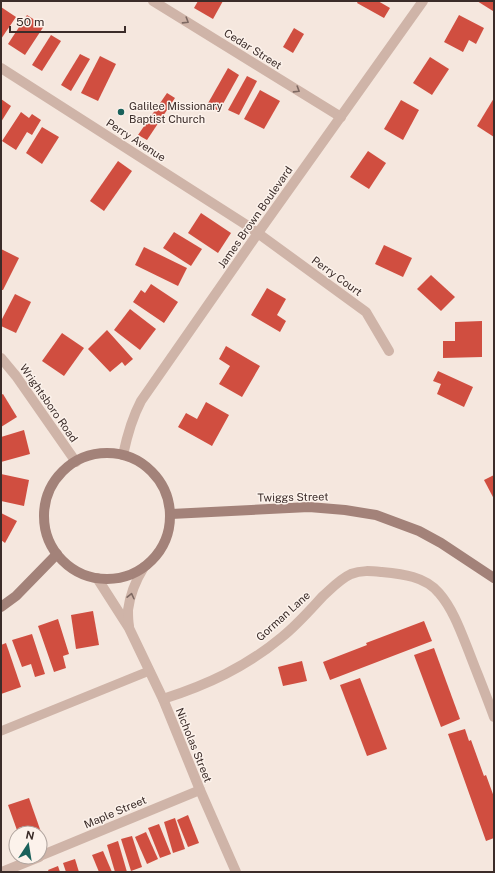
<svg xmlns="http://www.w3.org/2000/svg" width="495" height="873" font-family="'Public Sans',sans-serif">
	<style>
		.building { fill: #d04e40 }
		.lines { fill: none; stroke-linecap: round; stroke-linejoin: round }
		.service { stroke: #cfb4a8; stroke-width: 9 }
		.minor { stroke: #cfb4a8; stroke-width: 10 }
		.tertiary { stroke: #cfb4a8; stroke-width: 10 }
		.secondary { stroke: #a38279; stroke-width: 10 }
		.oneway { stroke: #7e6962 }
		.poi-dot { fill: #1a615b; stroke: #fcf2eb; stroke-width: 1.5 }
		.labels { text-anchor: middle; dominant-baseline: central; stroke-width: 3; stroke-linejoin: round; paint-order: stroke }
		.street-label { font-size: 11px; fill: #3b2c29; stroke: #fcf2eb }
		.poi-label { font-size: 11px; fill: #3b2c29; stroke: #fcf2eb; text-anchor: start }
	</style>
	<rect width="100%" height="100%" fill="#f5e7de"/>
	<!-- building -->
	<g class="building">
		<polygon points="198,1 223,1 213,19 194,8"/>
		<polygon points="358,1 378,1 390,8 384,18 357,3"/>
		<polygon points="477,1 494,1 494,10 493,11"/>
		<polygon points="1,7 16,17 1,39"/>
		<polygon points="27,15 44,26 25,55 8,44"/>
		<polygon points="459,15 484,28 476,44 469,40 463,52 444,42"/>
		<polygon points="294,28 304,34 293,53 283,47"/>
		<polygon points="51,35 61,41 42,71 32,65"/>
		<polygon points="80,54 90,59 71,91 61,85"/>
		<polygon points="100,56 116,64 98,101 81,93"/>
		<polygon points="430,57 449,69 432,95 413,83"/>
		<polygon points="228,68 239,75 219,111 207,105"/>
		<polygon points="247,76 257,81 239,115 228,110"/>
		<polygon points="260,90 280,101 264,129 244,119"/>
		<polygon points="167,93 175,98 147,140 138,135"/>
		<polygon points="494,98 494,137 477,126"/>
		<polygon points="1,99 11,106 1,122"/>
		<polygon points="401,100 419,110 403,140 384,129"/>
		<polygon points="21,112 29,118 32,114 41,120 32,135 27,132 16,150 2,141"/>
		<polygon points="42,127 59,137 42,164 26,153"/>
		<polygon points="368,151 386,163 369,189 350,177"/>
		<polygon points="118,161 132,171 104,211 90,201"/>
		<polygon points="201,213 231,233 218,253 188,233"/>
		<polygon points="174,232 202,249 191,266 163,248"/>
		<polygon points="384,245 412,258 403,277 375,264"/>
		<polygon points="144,247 187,268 178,286 135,265"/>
		<polygon points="1,249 19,258 3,290 1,290"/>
		<polygon points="431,275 455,297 441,311 417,289"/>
		<polygon points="151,284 178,302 164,323 133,302 141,290 145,293"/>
		<polygon points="267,288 286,299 277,315 286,321 280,332 251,315"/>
		<polygon points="15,294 31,302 16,333 1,326 1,321"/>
		<polygon points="130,309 156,329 140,350 114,330"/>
		<polygon points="482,321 482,357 443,358 443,341 455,341 455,322"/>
		<polygon points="107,330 133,359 125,366 122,362 110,372 88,349"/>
		<polygon points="62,333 84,348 64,376 42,361"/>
		<polygon points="226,346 260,366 242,397 219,384 230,366 219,359"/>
		<polygon points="438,371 473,387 464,407 437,394 441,384 433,381"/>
		<polygon points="3,394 17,417 1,427 1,395"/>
		<polygon points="206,402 229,415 212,446 178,427 186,413 197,419"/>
		<polygon points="24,430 30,454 1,462 1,437"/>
		<polygon points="1,474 29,480 24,506 1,501"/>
		<polygon points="494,475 494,499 484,480"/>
		<polygon points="1,513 17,521 5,543 1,540"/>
		<polygon points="93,611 99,645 76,649 71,615"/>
		<polygon points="58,619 69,654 63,656 66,668 54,672 38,626"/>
		<polygon points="424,621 432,641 330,680 323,662 367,645 366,643"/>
		<polygon points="32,634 45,674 35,677 31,664 22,667 12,640"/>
		<polygon points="6,643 21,687 1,694 1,645"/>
		<polygon points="434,648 460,719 441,727 414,655"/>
		<polygon points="302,661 307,681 283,686 278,667"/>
		<polygon points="360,678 387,749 367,756 340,685"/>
		<polygon points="465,729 469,741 471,740 484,776 486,775 494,797 494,838 486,841 448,734"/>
		<polygon points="29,798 41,832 37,833 18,833 8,805"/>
		<polygon points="188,815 199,843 188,847 177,820"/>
		<polygon points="175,818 185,849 173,853 164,822"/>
		<polygon points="159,824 171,854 160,858 148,828"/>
		<polygon points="146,832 158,859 147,864 135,837"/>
		<polygon points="132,836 142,867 131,871 121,839"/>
		<polygon points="118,841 127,872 115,872 107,845"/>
		<polygon points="103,851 112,872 99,872 92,855"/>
		<polygon points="75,859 79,872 66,872 63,863"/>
		<polygon points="58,866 60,872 49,872 48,870"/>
	</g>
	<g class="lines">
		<!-- service -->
		<polyline class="service" points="1,731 149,671"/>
		<!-- minor -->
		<g class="minor">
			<polyline points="153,1 341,117"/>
			<polyline points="1,68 248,226 366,312 389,351"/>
			<polyline points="97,578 129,628 163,699 200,790 236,872"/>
			<path d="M129 626C128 621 128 615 128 610 130 594 136 580 144 567"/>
			<path d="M163 699C207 685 246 667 282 637 297 625 310 610 323 596 332 588 340 579 351 574 361 570 371 571 381 572 402 574 425 576 439 593 453 609 461 632 469 652 477 673 486 695 494 717"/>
			<polyline points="40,856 200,790"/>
			<polyline points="2,872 39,857"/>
		</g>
		<!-- tertiary -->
		<g class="tertiary">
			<polyline points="1,358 16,376 76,462"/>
			<path d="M123 455C127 436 132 418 141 401L258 233 423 1"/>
		</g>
		<!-- secondary -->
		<g class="secondary">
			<circle cx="107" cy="516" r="63"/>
			<polyline points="171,514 309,507 345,510 376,515 419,531 441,543 494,578"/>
			<polyline points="1,607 16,596 57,554"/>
		</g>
	</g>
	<!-- one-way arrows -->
	<defs><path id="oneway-chevron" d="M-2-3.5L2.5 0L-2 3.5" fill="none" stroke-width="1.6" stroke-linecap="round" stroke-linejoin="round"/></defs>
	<g class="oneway">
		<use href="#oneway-chevron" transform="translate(186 21) rotate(32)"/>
		<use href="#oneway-chevron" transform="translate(297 90) rotate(32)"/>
		<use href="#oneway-chevron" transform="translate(131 596) rotate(-77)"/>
	</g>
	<!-- markers -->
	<circle class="poi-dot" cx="121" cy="112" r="4"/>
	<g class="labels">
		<!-- street labels -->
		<g class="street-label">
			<text transform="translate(253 49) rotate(32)">Cedar Street</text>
			<text transform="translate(136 140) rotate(33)">Perry Avenue</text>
			<text transform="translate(255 217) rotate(-55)">James Brown Boulevard</text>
			<text transform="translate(337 276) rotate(36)">Perry Court</text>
			<text transform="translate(49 403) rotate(55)">Wrightsboro Road</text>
			<text transform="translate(293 497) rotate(-1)">Twiggs Street</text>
			<text transform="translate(283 616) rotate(-42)">Gorman Lane</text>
			<text transform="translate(194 745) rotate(68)">Nicholas Street</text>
			<text transform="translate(115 812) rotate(-23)">Maple Street</text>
		</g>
		<!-- poi labels -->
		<g class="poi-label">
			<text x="129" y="106">Galilee Missionary<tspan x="129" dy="13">Baptist Church</tspan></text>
		</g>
	</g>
	<!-- border -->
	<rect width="495" height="873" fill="none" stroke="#3b2c29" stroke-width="4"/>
	<!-- north arrow -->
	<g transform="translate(28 845) rotate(12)"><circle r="19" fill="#fcf2eb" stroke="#afa39d"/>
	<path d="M0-3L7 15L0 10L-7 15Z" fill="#1a615b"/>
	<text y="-6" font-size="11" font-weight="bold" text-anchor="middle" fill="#3b2c29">N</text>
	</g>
	<!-- scale -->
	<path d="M10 26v6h115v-6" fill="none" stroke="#3b2c29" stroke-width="2"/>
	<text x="16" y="26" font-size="12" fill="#3b2c29" stroke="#fcf2eb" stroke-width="3" paint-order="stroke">50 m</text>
</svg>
